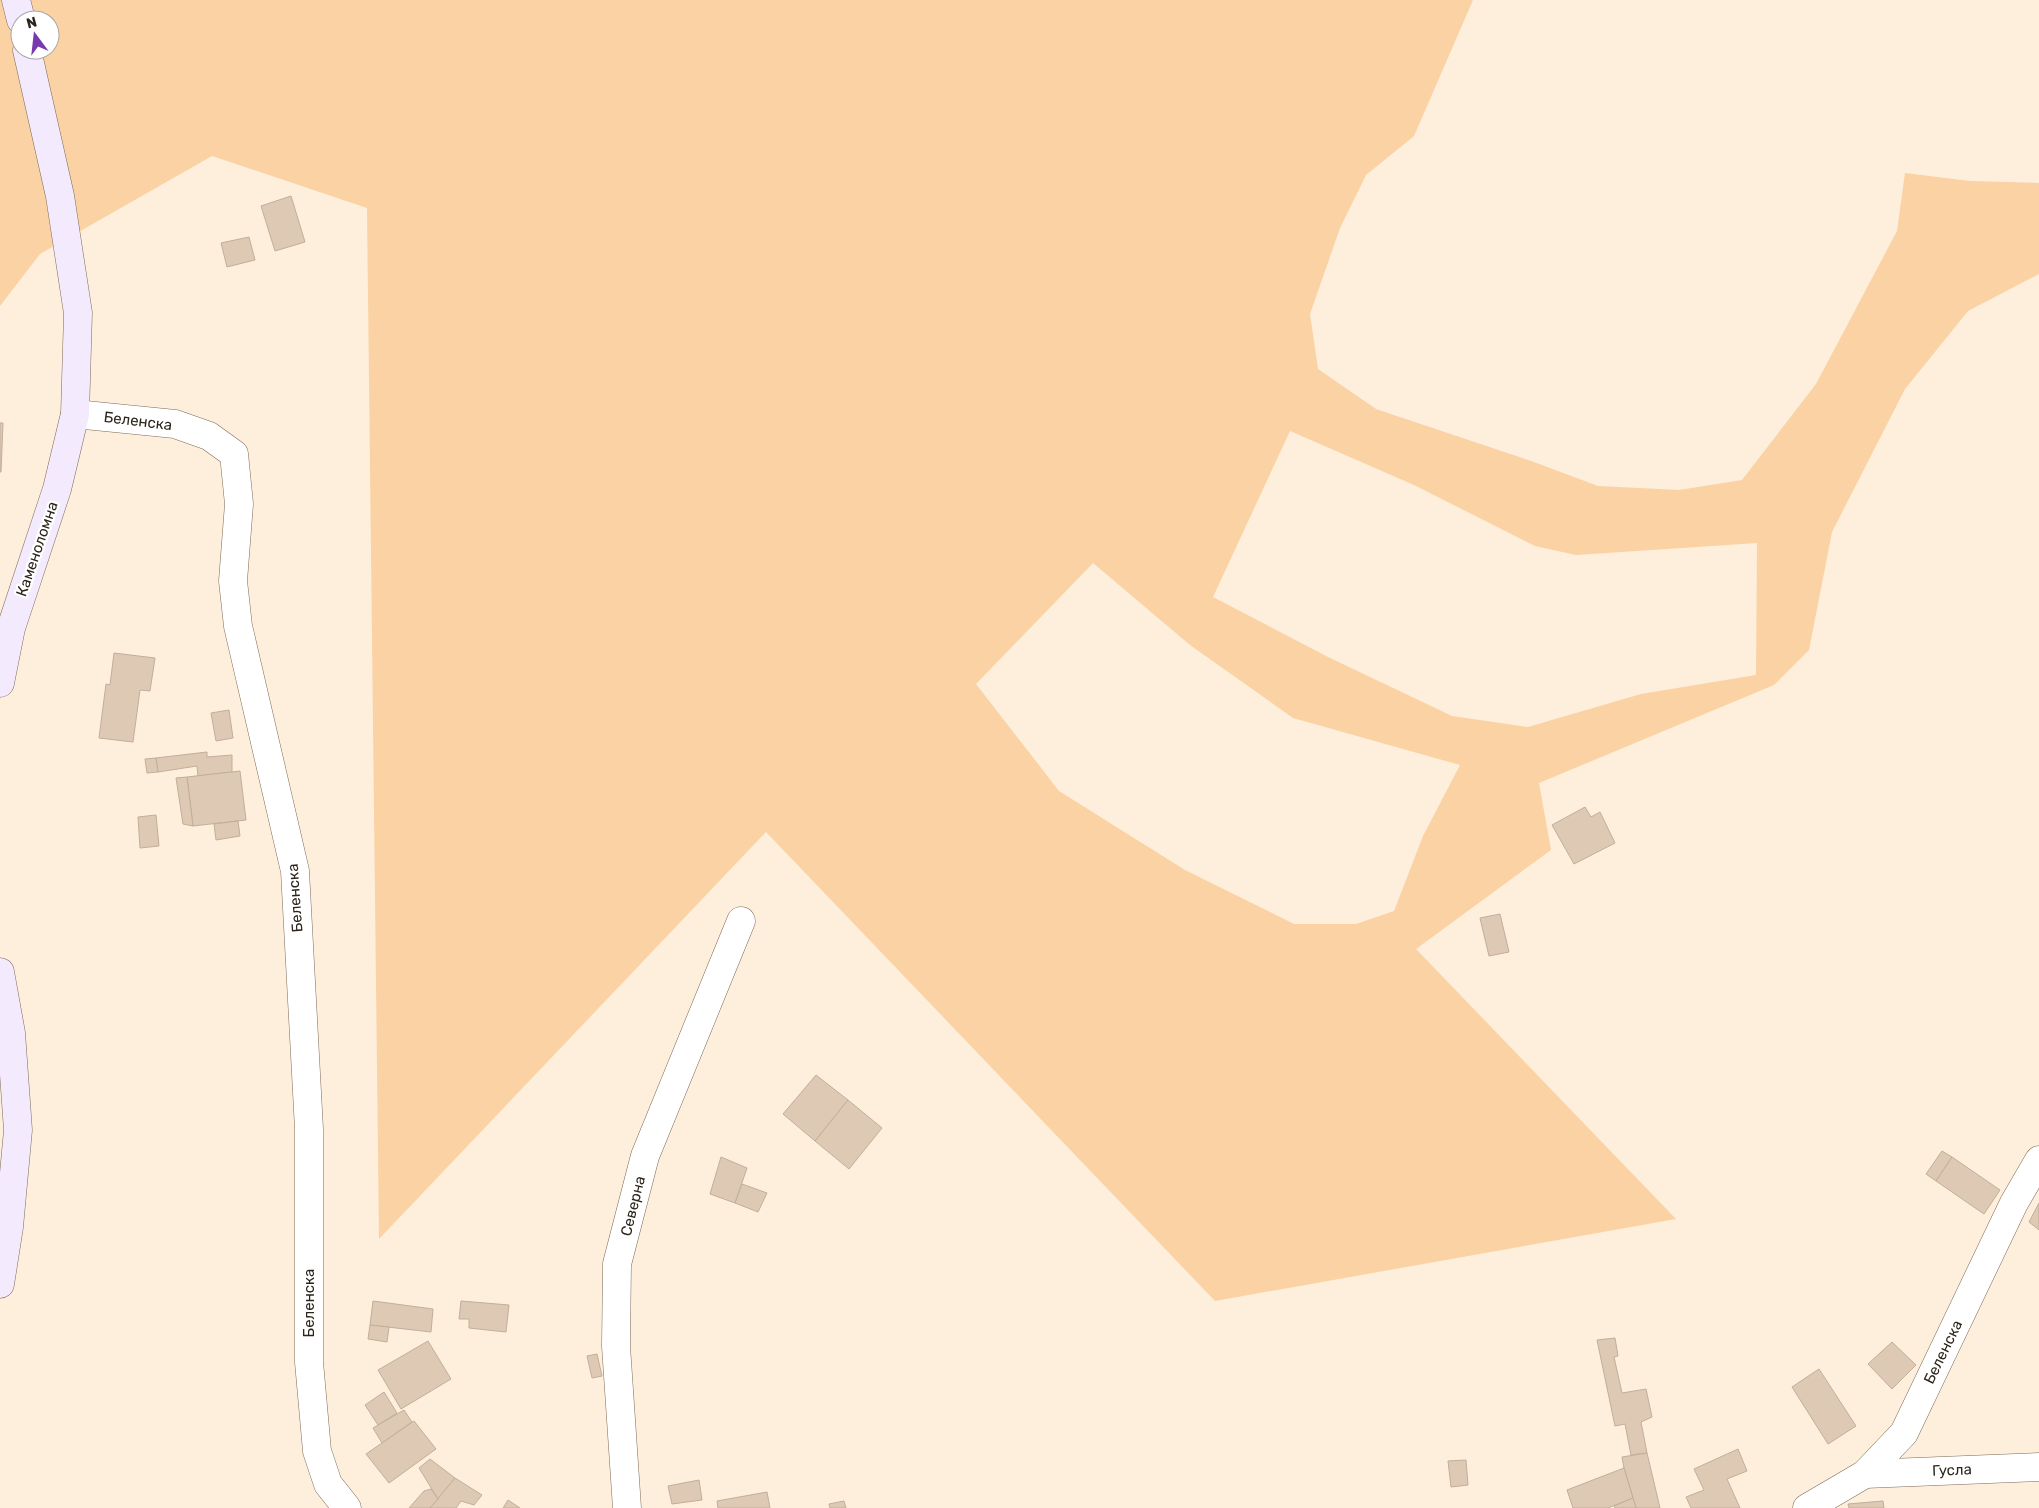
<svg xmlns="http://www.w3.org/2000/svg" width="2039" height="1508" font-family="Rubik,sans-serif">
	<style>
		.green { fill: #fad2a4; fill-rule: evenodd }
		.building { fill: #decab4; stroke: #c2ae99 }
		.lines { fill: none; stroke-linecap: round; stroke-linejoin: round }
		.minor-casing { stroke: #7d6b57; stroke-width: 29 }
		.secondary-casing { stroke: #7d6b57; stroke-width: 29 }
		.minor { stroke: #fff; stroke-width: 28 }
		.secondary { stroke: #f3eafe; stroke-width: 28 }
		.labels { text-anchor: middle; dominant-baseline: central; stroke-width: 4.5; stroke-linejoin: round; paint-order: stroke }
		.street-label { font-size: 15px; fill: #2c251c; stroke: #fff }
	</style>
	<rect width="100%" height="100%" fill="#feeedc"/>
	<!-- green -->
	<path class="green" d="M0 0H1473L1414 136 1366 175 1340 228 1310 314 1318 369 1376 409 1534 462 1598 486 1679 490 1742 480 1816 384 1897 231 1905 173 1970 181 2039 183V274L1968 311 1905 389 1832 532 1809 650 1774 685 1539 783 1551 850 1416 949 1676 1219 1215 1301 766 832 379 1239 367 208 212 156 40 254 0 306ZM20 20H50V50H20ZM1290 431 1414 485 1535 546 1576 555 1757 543 1756 675 1641 694 1528 727 1452 716 1328 657 1213 597ZM1093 563 1190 645 1293 718 1460 765 1423 836 1394 911 1356 924H1294L1185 870 1059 791 976 684Z"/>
	<!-- building -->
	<g class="building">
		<polygon points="291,196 305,242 275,251 261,206"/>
		<polygon points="249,237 255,260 227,267 221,243"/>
		<polygon points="0,423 3,423 1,472 0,472"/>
		<polygon points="114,653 155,658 150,691 140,690 133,742 99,738 106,684 110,685"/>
		<polygon points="229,710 233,738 216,741 211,713"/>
		<polygon points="207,752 207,757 232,755 232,772 198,776 197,766 158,772 156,758"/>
		<polygon points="156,758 158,772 147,773 145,759"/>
		<polygon points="240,771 246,820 193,826 187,777"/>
		<polygon points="187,777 193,826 183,824 176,778"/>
		<polygon points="1585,807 1591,817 1600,812 1615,843 1574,864 1552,825"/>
		<polygon points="156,815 159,846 140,848 138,817"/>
		<polygon points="238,821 240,836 216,840 214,824"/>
		<polygon points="1500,914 1509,952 1489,956 1480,918"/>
		<polygon points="816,1075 848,1100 815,1141 783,1114"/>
		<polygon points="848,1100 882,1128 849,1169 815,1141"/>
		<polygon points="1942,1151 1952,1157 1936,1181 1926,1174"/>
		<polygon points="721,1157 747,1168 735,1203 710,1194"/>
		<polygon points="1952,1157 2000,1190 1984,1214 1936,1181"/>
		<polygon points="742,1184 767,1193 758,1212 735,1203"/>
		<polygon points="2039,1203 2039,1230 2029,1222"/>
		<polygon points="373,1301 433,1309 431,1332 370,1325"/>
		<polygon points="461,1301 509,1305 506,1332 469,1328 469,1319 459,1319"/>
		<polygon points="370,1325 389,1327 387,1342 368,1339"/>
		<polygon points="1615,1338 1618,1356 1614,1357 1622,1393 1646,1389 1652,1417 1641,1422 1647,1453 1631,1455 1625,1424 1615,1426 1597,1340"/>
		<polygon points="428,1341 451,1379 401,1409 378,1370"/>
		<polygon points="1892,1342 1916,1365 1892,1389 1868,1364"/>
		<polygon points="597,1354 602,1376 592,1378 587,1356"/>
		<polygon points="1819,1369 1856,1426 1828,1444 1792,1387"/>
		<polygon points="384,1392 397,1413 378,1425 365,1405"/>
		<polygon points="404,1410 412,1422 382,1443 373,1428"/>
		<polygon points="414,1421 436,1449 389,1483 366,1454"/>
		<polygon points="1738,1449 1747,1471 1727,1479 1740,1508 1691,1508 1686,1497 1704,1490 1694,1469"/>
		<polygon points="1647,1453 1660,1508 1636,1508 1624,1468 1622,1457"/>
		<polygon points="430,1459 455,1478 438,1499 419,1468"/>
		<polygon points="1466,1460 1468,1485 1451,1487 1448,1461"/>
		<polygon points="1624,1468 1633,1498 1608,1508 1573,1508 1567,1490"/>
		<polygon points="455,1478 482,1495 474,1505 461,1501 456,1508 430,1508"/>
		<polygon points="699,1480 702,1500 672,1504 668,1486"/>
		<polygon points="431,1489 438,1499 430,1508 409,1508 424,1491"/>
		<polygon points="767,1492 770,1508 718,1508 717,1501"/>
		<polygon points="1633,1498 1636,1508 1615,1508 1614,1506"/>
		<polygon points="508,1500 520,1508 503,1508"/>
		<polygon points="844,1501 846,1508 830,1508 829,1504"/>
		<polygon points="1883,1501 1884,1508 1849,1508 1848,1504"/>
	</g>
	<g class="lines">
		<!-- minor casing -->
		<g class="minor-casing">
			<g id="minor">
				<polyline points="75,414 175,424 209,436 234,454 239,504 233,581 238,626 295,871 309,1129 309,1362 317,1451 328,1484 347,1508"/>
				<polyline points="1865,1474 2039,1467"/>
				<polyline points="627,1508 616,1346 617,1264 645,1156 741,921"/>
				<polyline points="1807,1508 1865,1474 1904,1433 2014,1203 2039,1160"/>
			</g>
		</g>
		<!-- secondary casing -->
		<g class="secondary-casing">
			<g id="secondary">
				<polyline points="16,0 21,20"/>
				<polyline points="0,683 11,628 57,489 75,414 78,313 60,196 27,50"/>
				<polyline points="0,972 11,1033 18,1130 9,1227 0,1284"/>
			</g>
		</g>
		<!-- minor -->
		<use href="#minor" class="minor"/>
		<!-- secondary -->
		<use href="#secondary" class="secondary"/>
	</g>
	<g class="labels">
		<!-- street labels -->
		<g class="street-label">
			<text transform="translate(138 421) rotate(7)">Беленска</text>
			<text transform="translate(37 549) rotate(-71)">Каменоломна</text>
			<text transform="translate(295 898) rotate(-94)">Беленска</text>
			<text transform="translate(633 1206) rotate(-76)">Северна</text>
			<text transform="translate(309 1303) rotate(-90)">Беленска</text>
			<text transform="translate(1943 1352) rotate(-64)">Беленска</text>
			<text transform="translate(1952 1470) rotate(-2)">Гусла</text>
		</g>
	</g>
	<!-- north arrow -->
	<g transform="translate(35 35) rotate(345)"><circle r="24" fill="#ffffff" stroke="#aba8a4"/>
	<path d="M0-4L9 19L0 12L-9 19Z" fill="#7839ae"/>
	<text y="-8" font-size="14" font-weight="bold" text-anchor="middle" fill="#2c251c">N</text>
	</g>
</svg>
